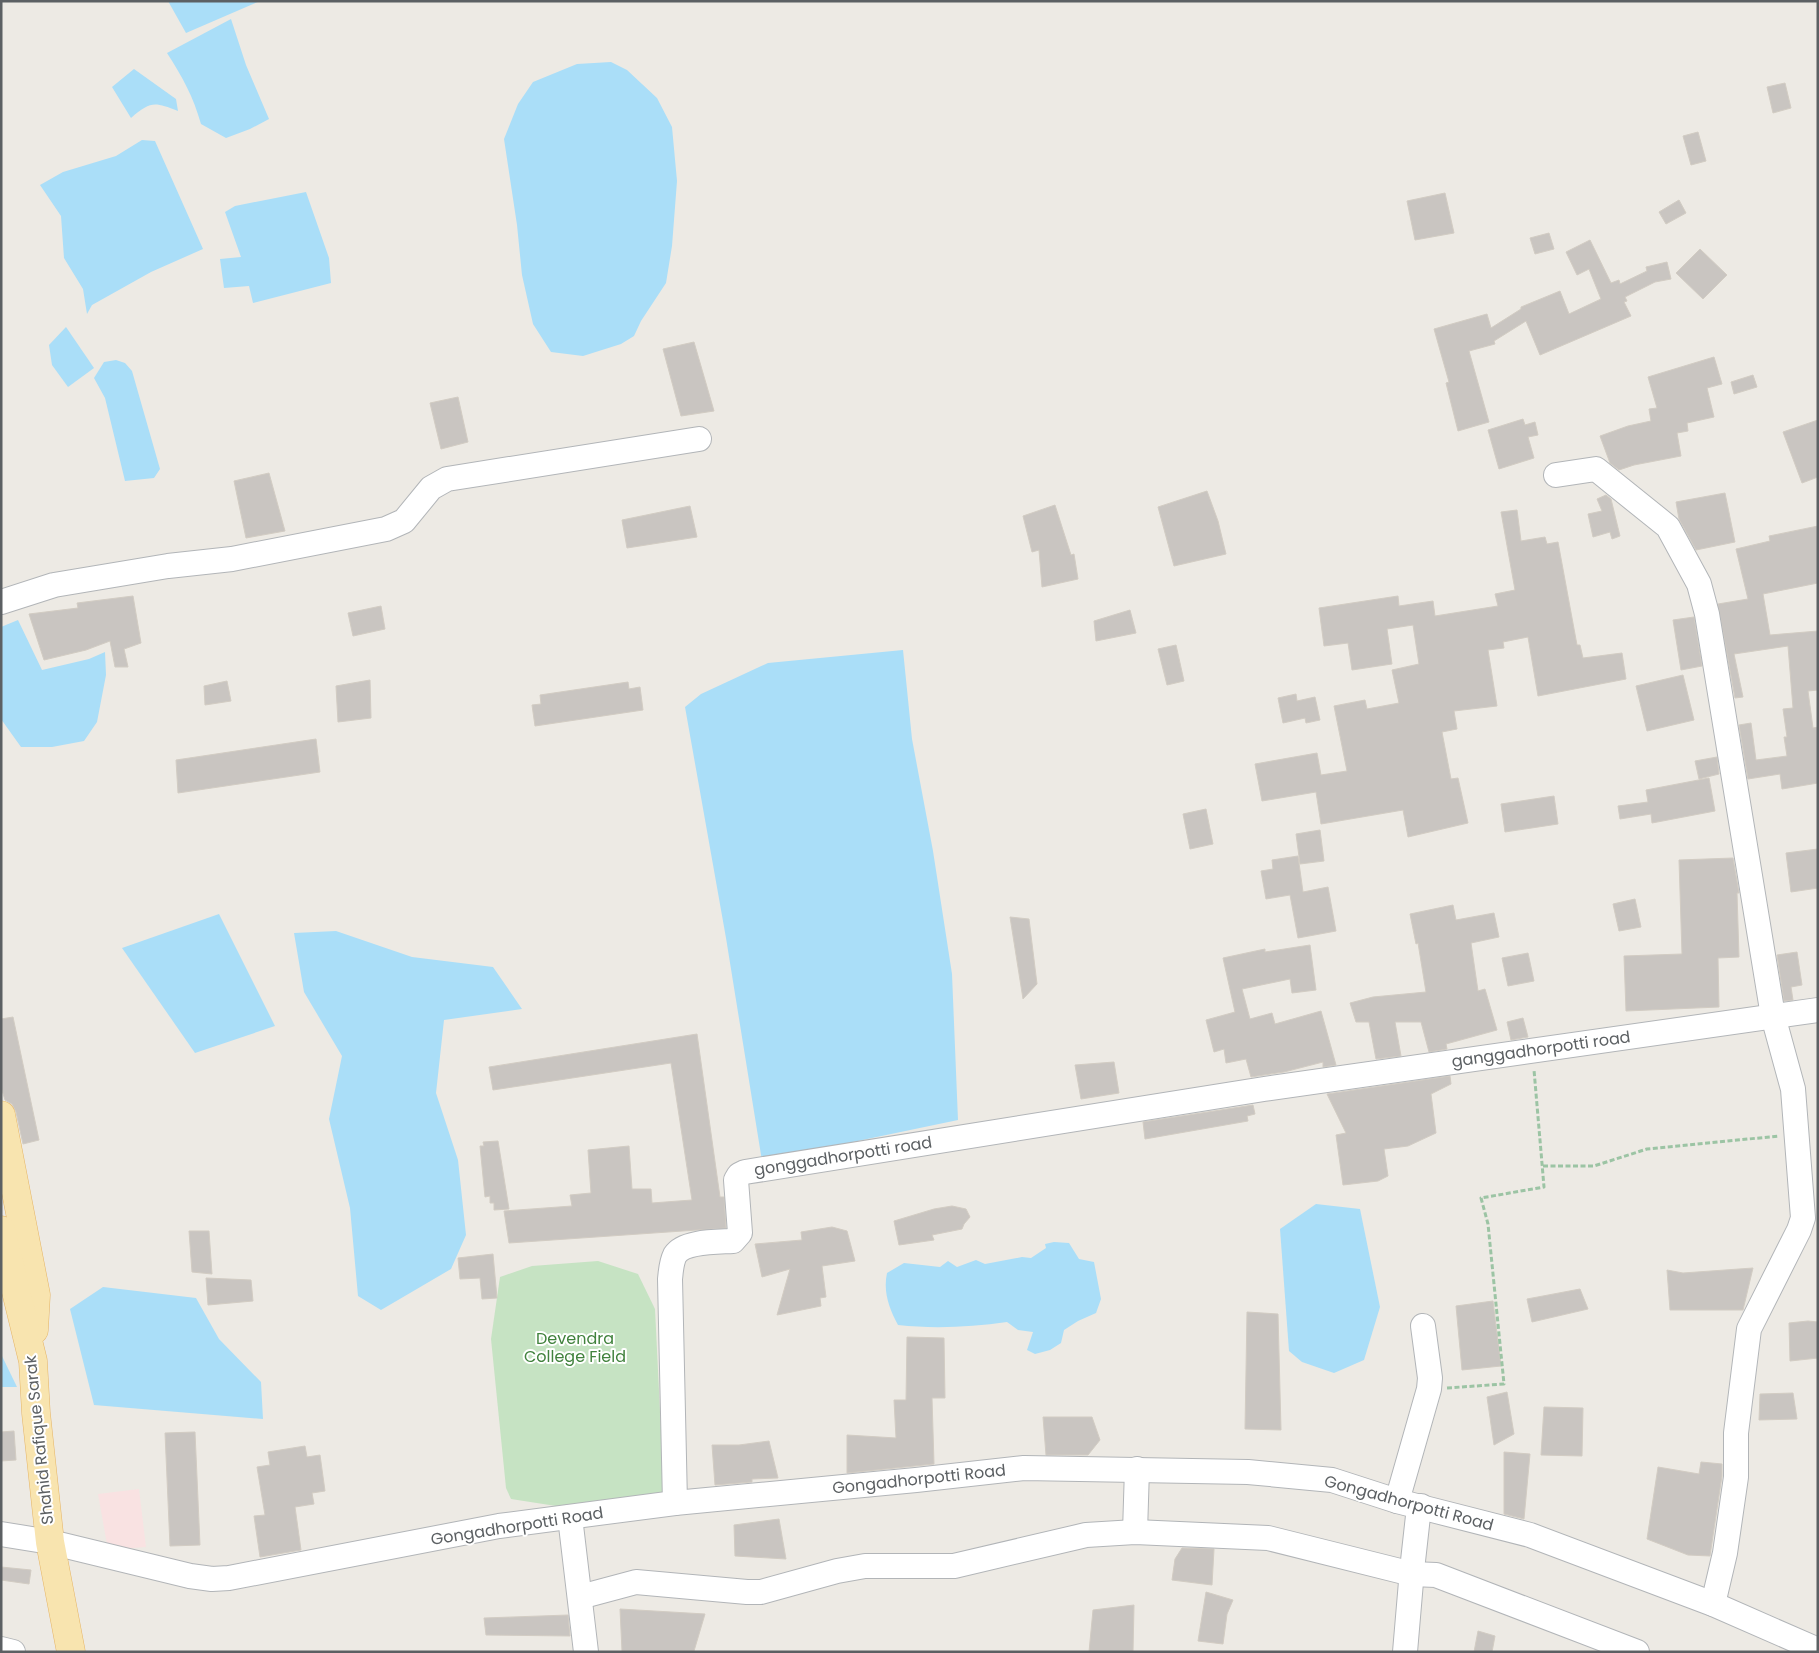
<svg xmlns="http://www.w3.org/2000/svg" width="1819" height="1653" font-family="Poppins,sans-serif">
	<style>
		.medical { fill: #f9e2e2 }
		.green { fill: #c6e3c3 }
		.water { fill: #aadef8 }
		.building { fill: #c9c5c1; stroke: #d2ccc3 }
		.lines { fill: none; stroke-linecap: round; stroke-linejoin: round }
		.minor-casing { stroke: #b2b5b8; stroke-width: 26 }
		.major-casing { stroke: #e5b465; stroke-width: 29 }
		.path { stroke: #9cc4a4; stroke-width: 3; stroke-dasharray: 5 2.5; stroke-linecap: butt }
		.minor { stroke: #fff; stroke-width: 24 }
		.major { stroke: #f8e4af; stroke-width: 28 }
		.labels { text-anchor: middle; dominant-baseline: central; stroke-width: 4; stroke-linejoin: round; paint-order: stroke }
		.street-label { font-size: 16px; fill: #5c6063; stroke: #fff }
		.park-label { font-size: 16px; fill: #41823d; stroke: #fff }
	</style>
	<rect width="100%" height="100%" fill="#edeae4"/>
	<!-- medical -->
	<polygon class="medical" points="139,1489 146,1547 108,1550 98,1494"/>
	<!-- green -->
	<polygon class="green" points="598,1261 638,1274 655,1309 662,1452 662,1493 617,1507 556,1506 511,1499 506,1488 491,1339 500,1277 532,1266"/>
	<!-- water -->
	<g class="water">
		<polygon points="168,1 260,1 186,33"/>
		<path d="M231 19 246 65 269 119 250 129 226 138 201 124C193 96 183 78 167 53Z"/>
		<polygon points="611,62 627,70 657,98 672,127 677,181 672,246 666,283 641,321 634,336 621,344 583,356 551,352 533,324 522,275 517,225 504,139 518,104 533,82 577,64"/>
		<path d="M134 69 176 99 178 111C154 102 151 101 131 118L112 87Z"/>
		<polygon points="142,140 155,141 203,249 151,272 92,305 87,314 83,289 64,258 61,216 40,185 63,172 116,156"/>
		<polygon points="306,192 329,258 331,283 253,303 249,286 224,288 220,259 241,257 225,212 235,206"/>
		<polygon points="66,327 94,368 68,387 52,365 49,345"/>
		<polygon points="116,360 125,363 132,371 160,469 154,478 125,481 105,398 94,378 104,362"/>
		<polygon points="18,620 42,670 89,659 105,652 106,675 97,722 84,741 52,747 21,747 1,719 1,627"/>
		<polygon points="903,650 912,739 933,851 952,974 958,1120 762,1161 726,938 685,707 701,694 768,663"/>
		<polygon points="219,914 275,1026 195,1053 122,948"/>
		<polygon points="336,931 412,957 493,967 522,1009 444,1020 436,1093 458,1160 466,1235 451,1269 381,1310 358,1296 350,1208 329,1119 342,1056 304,992 294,933"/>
		<polygon points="1316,1204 1360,1209 1380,1307 1364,1360 1334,1373 1302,1362 1289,1351 1280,1229"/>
		<path d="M1054 1242 1069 1243 1079 1259 1094 1262 1101 1299 1096 1313 1078 1321 1064 1330 1061 1343 1050 1350 1035 1354 1027 1350 1033 1332 1018 1330 1007 1322C971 1327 934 1329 898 1325 889 1308 883 1292 887 1273L904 1263 940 1267 948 1261 957 1267 976 1260 985 1264 1022 1257 1031 1258 1046 1248 1045 1244Z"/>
		<polygon points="103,1287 196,1298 219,1339 261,1382 263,1419 94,1405 70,1309"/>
		<polygon points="1,1354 17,1387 1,1387"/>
	</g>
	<!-- building -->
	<g class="building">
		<polygon points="1785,83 1791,108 1773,113 1767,87"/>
		<polygon points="1698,132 1706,161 1691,165 1683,136"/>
		<polygon points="1445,193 1454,233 1415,240 1407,201"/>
		<polygon points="1679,200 1686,213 1666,224 1659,212"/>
		<polygon points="1549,233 1554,249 1535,254 1530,238"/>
		<polygon points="1590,240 1611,283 1619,280 1620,284 1647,271 1646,267 1667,262 1671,279 1655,282 1625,297 1627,301 1624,302 1631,316 1540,355 1526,321 1494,341 1495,344 1469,351 1489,422 1458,431 1446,383 1449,382 1434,329 1487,314 1491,328 1521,309 1521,307 1560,291 1569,314 1601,299 1589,269 1577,275 1566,252"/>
		<polygon points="1700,249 1727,275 1703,299 1676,273"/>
		<polygon points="694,342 714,411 681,416 663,349"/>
		<polygon points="1714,357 1722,384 1707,388 1714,417 1687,423 1688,431 1677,433 1681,456 1634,465 1619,470 1610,463 1600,436 1628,426 1651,421 1649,409 1657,408 1648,377"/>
		<polygon points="1753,375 1757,387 1734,394 1731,382"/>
		<polygon points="458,397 468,442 441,449 430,403"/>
		<polygon points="1523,419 1525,425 1535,422 1538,435 1528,437 1534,458 1499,469 1488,430"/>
		<polygon points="1818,420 1818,477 1802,483 1783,432"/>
		<polygon points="269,473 285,531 246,538 234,481"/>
		<polygon points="1207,491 1218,521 1226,554 1174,566 1158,507"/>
		<polygon points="1725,493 1735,542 1696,550 1679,519 1676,502"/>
		<polygon points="1606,495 1611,499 1620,536 1612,539 1610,532 1593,537 1588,514 1602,511 1597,499"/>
		<polygon points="1055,505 1071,555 1074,554 1078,579 1042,587 1039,550 1032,552 1023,516"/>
		<polygon points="690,506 697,537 627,548 622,520"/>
		<polygon points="1517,510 1521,541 1545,537 1547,544 1558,542 1577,645 1580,645 1583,658 1622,653 1626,679 1538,696 1528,637 1503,642 1504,648 1488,650 1497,706 1454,711 1457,729 1442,732 1451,779 1458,778 1468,823 1408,837 1403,810 1321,824 1316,792 1262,801 1255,764 1317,753 1321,775 1347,771 1334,706 1365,700 1367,709 1399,703 1392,670 1419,664 1413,625 1387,629 1392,664 1352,670 1348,643 1324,646 1319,608 1398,596 1399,606 1433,601 1435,616 1498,606 1495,594 1515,590 1501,512"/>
		<polygon points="1818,526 1818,583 1763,594 1770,635 1818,631 1818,690 1808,691 1813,728 1818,727 1818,783 1782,789 1780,774 1748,779 1739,725 1751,723 1756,760 1787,756 1784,737 1787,737 1783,709 1793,708 1788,646 1734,654 1743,697 1735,698 1718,604 1748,599 1736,549 1770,541 1769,536"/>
		<polygon points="133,596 141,643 124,649 128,667 115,667 110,641 86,650 44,660 29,614 78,608 77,603"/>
		<polygon points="381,606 385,629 353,636 348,613"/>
		<polygon points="1130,610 1136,633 1096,641 1094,621"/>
		<polygon points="1694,617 1702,666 1681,670 1673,620"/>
		<polygon points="1176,645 1184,681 1167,685 1158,649"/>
		<polygon points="1683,675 1694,720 1647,731 1636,686"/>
		<polygon points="370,680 371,718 338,722 336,686"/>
		<polygon points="227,681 231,701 205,705 204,686"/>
		<polygon points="628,682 629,689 640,687 643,710 535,726 532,705 541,704 540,695"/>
		<polygon points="1296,694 1297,701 1315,697 1320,720 1306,723 1305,718 1283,723 1278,698"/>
		<polygon points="316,739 320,772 178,793 176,760"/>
		<polygon points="1717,757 1719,774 1699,779 1695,761"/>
		<polygon points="1709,778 1715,811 1652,823 1651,814 1620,819 1618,806 1648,802 1646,790"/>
		<polygon points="1554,796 1558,824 1505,832 1501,804"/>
		<polygon points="1206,809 1213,844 1190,849 1183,814"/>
		<polygon points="1320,830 1324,861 1300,864 1296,834"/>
		<polygon points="1818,849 1818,888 1791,892 1786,853"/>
		<polygon points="1298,856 1303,892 1328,887 1336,931 1298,938 1290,895 1266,899 1261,871 1273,869 1272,860"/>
		<polygon points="1733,858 1739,893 1737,893 1739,957 1718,958 1719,1007 1626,1011 1624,956 1682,954 1679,860"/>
		<polygon points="1635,899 1641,927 1619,931 1613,904"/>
		<polygon points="1453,905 1456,920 1494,913 1499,937 1471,943 1478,991 1485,989 1497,1030 1446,1044 1447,1049 1429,1052 1421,1022 1395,1022 1401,1056 1376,1059 1369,1022 1356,1022 1350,1003 1373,997 1426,992 1418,943 1416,944 1410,914"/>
		<polygon points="1010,917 1029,919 1037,984 1023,999"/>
		<polygon points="1310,945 1316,990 1292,993 1290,979 1242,989 1250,1019 1272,1013 1275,1024 1321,1011 1336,1065 1323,1067 1323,1062 1284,1072 1251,1077 1246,1059 1226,1063 1224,1049 1214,1052 1206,1020 1235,1012 1223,958 1265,949 1265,952"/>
		<polygon points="1797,952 1802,985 1791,987 1793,1000 1784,1001 1777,955"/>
		<polygon points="1528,953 1534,981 1508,986 1502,958"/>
		<polygon points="13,1017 39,1140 23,1144 16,1112 12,1104 5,1100 1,1087 1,1019"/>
		<polygon points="1523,1018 1528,1037 1511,1040 1507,1022"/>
		<polygon points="697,1034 720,1197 724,1197 726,1228 509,1243 504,1211 572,1206 570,1195 591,1193 588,1150 629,1146 632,1189 651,1189 652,1203 692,1200 671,1063 493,1090 489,1067"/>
		<polygon points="1114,1062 1119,1093 1081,1099 1075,1065"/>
		<polygon points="1450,1076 1451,1084 1431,1094 1436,1133 1408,1146 1384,1149 1388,1176 1378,1181 1343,1185 1336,1135 1346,1133 1327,1094"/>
		<polygon points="1253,1105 1255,1114 1247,1116 1248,1121 1145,1139 1143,1122"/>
		<polygon points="498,1141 509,1209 494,1210 494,1203 490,1203 490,1196 485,1197 480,1146 484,1146 483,1142"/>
		<polygon points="952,1206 966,1209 970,1217 964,1224 962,1229 932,1235 934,1240 899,1245 894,1221 934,1209"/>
		<polygon points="832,1227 847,1231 855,1261 822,1266 826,1297 820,1298 821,1306 777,1315 790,1269 762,1277 755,1244 802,1240 801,1232"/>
		<polygon points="189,1231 209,1231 212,1274 192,1272"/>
		<polygon points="493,1254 497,1298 482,1299 480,1278 460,1279 458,1258"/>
		<polygon points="1753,1268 1743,1310 1670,1310 1667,1270 1683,1273"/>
		<polygon points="206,1278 251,1280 253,1301 208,1305"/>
		<polygon points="1580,1289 1588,1309 1532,1322 1527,1299"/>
		<polygon points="1493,1301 1501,1366 1462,1370 1456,1306"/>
		<polygon points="1247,1312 1278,1314 1281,1430 1245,1429"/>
		<polygon points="1808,1321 1818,1322 1818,1358 1790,1361 1789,1323"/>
		<polygon points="907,1337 944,1338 945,1398 932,1398 934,1464 847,1473 847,1435 896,1438 894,1400 906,1400"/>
		<polygon points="1507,1392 1514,1434 1494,1445 1487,1397"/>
		<polygon points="1793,1393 1797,1419 1759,1420 1760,1394"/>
		<polygon points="1544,1407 1583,1408 1582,1456 1541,1455"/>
		<polygon points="1043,1417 1092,1417 1100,1440 1088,1455 1046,1455"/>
		<polygon points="14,1431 16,1460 1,1461 1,1432"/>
		<polygon points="195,1432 200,1545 170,1546 165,1433"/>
		<polygon points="769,1441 778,1478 752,1479 752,1482 715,1485 712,1445 739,1445"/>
		<polygon points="305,1446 307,1457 320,1455 325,1491 312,1493 314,1504 295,1507 301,1550 260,1557 254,1516 265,1515 257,1467 270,1465 268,1452"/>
		<polygon points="1504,1452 1530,1454 1524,1519 1504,1514"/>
		<polygon points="1701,1462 1722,1464 1722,1476 1710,1556 1688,1555 1647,1539 1658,1467 1699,1474"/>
		<polygon points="779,1519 786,1559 735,1556 734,1525"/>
		<polygon points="1182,1548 1214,1549 1212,1585 1172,1580 1175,1559"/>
		<polygon points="1,1567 31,1570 29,1584 1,1580"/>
		<polygon points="1206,1592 1233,1600 1227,1614 1223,1644 1198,1641"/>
		<polygon points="1134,1605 1133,1652 1089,1652 1093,1610"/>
		<polygon points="620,1609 705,1614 694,1651 622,1651"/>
		<polygon points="568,1615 570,1636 486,1635 484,1618"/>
		<polygon points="1478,1631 1495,1636 1492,1652 1474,1652"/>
	</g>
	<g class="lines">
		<!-- minor casing -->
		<g class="minor-casing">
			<g id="minor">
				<polyline points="1556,475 1596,469 1668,527 1699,584 1707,614 1773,1016 1793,1089 1803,1218 1799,1230 1749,1329 1736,1433 1736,1477 1725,1553 1713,1604"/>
				<polyline points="1,602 54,585 168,566 232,559 386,529 404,521 431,488 447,479 699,439"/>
				<polyline points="1397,1501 1429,1389 1430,1378 1423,1326"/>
				<path d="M675 1503 670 1279C671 1271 671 1263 675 1255 684 1241 717 1242 733 1241L740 1233 736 1180 739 1175 745 1172 1264 1089 1818 1010"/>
				<polyline points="570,1517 586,1652"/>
				<polyline points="1135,1532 1137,1469"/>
				<polyline points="1,1534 50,1542 190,1576 212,1579 229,1578 499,1526 675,1503 916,1480 1024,1468 1248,1472 1332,1480 1397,1501 1530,1535 1713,1604 1818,1650"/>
				<polyline points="580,1597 636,1582 747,1592 761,1592 837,1571 865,1566 954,1566 1086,1535 1135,1532 1268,1538 1412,1574 1436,1575 1637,1652"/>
				<polyline points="1,1649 13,1652"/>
				<polyline points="1405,1652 1412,1570 1418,1516 1421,1506"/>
			</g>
		</g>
		<!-- major casing -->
		<g class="major-casing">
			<g id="major">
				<polyline points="1,1115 36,1295 34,1330"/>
				<polyline points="1,1230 33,1361 36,1413 50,1542 71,1652"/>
			</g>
		</g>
		<!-- path -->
		<g class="path">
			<polyline points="1543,1166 1594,1166 1647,1149 1779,1136"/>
			<polyline points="1447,1388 1504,1384 1488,1224 1481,1198 1544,1187 1534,1070"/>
		</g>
		<!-- minor -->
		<use href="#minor" class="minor"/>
		<!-- major -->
		<use href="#major" class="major"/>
	</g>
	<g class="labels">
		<!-- street labels -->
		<g class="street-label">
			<text transform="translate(1541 1049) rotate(-8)">ganggadhorpotti road</text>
			<text transform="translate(843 1156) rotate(-9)">gonggadhorpotti road</text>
			<text transform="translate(39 1440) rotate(-96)">Shahid Rafique Sarak</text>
			<text transform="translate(919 1479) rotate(-6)">Gongadhorpotti Road</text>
			<text transform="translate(1409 1503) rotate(15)">Gongadhorpotti Road</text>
			<text transform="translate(517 1526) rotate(-9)">Gongadhorpotti Road</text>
		</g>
		<!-- park labels -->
		<g class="park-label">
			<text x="575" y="1338">Devendra<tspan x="575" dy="18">College Field</tspan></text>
		</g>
	</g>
	<!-- border -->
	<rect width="1819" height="1653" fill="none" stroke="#5c6063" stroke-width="5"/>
</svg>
